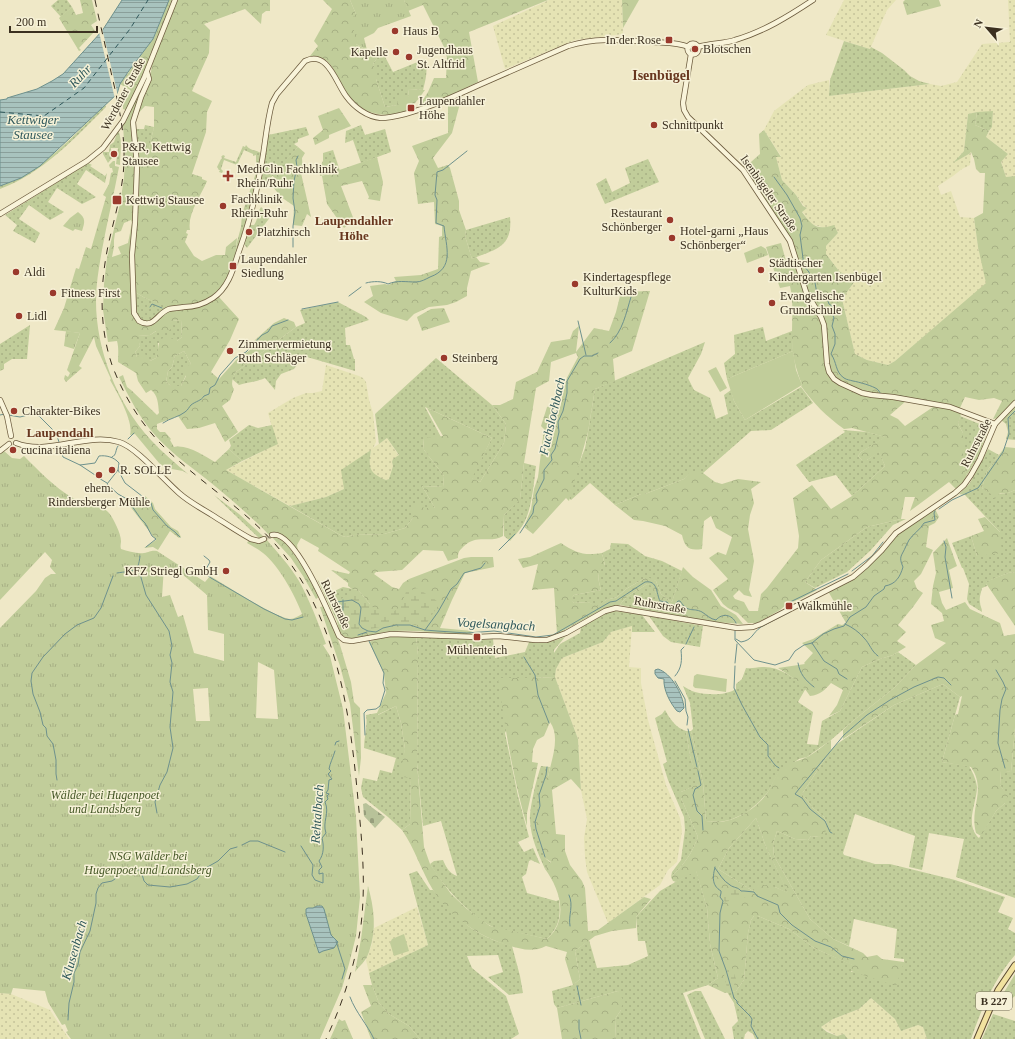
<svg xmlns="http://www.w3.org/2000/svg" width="1015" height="1039" font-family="Georgia,serif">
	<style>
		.farmland { fill: url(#farmland-dots) }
		.grass { fill: url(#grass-dots) }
		.forest { fill: url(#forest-crowns); fill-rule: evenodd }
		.wetland { fill: url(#wetland-marsh) }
		.cemetery { fill: url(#cemetery-stones) }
		.park { fill: url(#park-tufts); fill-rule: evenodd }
		.garden { fill: #c1cd9a }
		.water { fill: url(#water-rules); stroke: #6e918d }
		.pier { fill: #efe8c7 }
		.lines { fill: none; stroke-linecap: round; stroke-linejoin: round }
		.stream { stroke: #6e918d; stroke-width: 1 }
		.ferry { stroke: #2f585b; stroke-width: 1; stroke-dasharray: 5 4; stroke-linecap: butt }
		.secondary-tunnel { stroke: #cbc3a6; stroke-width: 4.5; stroke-dasharray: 4.5 2; stroke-linecap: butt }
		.secondary-casing { stroke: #6d5c3f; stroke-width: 6 }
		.primary-casing { stroke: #594830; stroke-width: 7 }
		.secondary { stroke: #f9f4da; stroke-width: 4.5 }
		.primary { stroke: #f1e29f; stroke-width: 5 }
		.rail { stroke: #3b3020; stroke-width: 1; stroke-dasharray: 7 7; stroke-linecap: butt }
		.poi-dot { fill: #9a392c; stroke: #f6f1d7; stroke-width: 1.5 }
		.labels { text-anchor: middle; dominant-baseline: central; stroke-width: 3; stroke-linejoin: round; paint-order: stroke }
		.shield { fill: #f6f1d7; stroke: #736a57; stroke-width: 1 }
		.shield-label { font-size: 11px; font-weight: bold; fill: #3b3020 }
		.poi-label { font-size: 12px; fill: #3b3020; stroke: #f6f1d7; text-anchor: start }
		.street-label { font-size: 12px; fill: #3b3020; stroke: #f6f1d7 }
		.park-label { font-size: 12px; font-style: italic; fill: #455726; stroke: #f6f1d7 }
		.water-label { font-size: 13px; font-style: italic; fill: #2f585b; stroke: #f6f1d7 }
		.neighbourhood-label { font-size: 13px; font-weight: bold; fill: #68371f; stroke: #f6f1d7 }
		.quarter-label { font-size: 14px; font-weight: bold; fill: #68371f; stroke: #f6f1d7 }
	</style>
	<defs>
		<pattern id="farmland-dots" width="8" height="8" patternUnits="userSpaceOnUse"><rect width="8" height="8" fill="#e5e3b4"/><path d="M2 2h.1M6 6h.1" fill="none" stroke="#c5c39a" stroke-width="1.8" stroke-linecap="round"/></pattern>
		<pattern id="grass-dots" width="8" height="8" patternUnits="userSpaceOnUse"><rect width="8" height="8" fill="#c1cd9a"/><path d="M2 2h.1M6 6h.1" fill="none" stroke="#a7b084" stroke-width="1.8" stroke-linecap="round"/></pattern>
		<pattern id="forest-crowns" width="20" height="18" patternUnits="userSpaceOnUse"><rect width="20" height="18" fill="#c1cd9a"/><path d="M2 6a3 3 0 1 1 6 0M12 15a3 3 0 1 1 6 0" fill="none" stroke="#a7b084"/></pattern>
		<pattern id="wetland-marsh" width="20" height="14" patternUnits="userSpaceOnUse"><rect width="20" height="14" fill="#c1cd9a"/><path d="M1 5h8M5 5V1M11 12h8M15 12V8" fill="none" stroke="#a7b084"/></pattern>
		<pattern id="cemetery-stones" width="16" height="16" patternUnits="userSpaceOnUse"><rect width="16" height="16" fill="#b8c299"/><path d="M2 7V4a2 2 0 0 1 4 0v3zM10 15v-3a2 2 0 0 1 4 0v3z" fill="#979e7c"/></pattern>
		<pattern id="park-tufts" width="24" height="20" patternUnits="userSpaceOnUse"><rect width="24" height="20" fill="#c1cd9a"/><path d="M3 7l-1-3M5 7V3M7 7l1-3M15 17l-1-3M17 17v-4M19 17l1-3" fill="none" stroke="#a7b084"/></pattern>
		<pattern id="water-rules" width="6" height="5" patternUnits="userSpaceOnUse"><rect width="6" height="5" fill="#a8c3be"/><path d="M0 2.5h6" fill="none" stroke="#8a9f9a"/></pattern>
	</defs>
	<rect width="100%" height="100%" fill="#efe8c7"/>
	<!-- farmland -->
	<g class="farmland">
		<polygon points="549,0 622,0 623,34 575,40 505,69 493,26"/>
		<polygon points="844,0 896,0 887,10 870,49 826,35"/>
		<polygon points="1008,0 1015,0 1015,176 1006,177 1001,161 1008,154 986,137 992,127 993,112 977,112 968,114 964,151 954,162 969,154 971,151 970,165 962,169 953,176 938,186 941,195 951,191 960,217 974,218 978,247 987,283 895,361 888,365 867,360 855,354 842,299 857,278 856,272 847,276 839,271 826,254 826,246 838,233 834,226 825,228 811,224 802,211 807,208 804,206 796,195 782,180 776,157 781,156 764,130 774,111 808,85 829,80 829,96 930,84 941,86 957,82 982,44 1010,42"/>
		<polygon points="326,365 359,376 363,378 366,382 369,400 373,413 376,442 373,448 387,438 399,456 392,462 393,466 389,479 386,480 376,476 371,471 369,464 371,450 363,456 344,489 326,497 290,506 226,470 277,444 268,413 293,398 306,393 313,393 322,391"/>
		<polygon points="632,626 629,667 641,668 641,683 648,720 666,785 680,818 682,831 677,862 668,870 660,885 608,923 587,872 585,857 584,838 587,819 581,790 578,739 555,677 556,669 562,658 603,642 611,632"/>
		<polygon points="417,907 428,945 369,973 366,960 372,944 374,928"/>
		<polygon points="0,993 11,994 50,1010 69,1039 0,1039"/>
		<polygon points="871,998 895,1019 901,1031 918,1025 923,1027 927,1039 848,1039 844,1034 837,1036 821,1027 833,1019 859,1009"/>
	</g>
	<!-- grass -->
	<g class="grass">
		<polygon points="58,0 67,0 72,7 61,17 51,6"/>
		<polygon points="844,41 870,49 871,47 882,53 904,70 910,76 919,81 930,84 829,96 830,80"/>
		<path d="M382 51 393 72 425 59C428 70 426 79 423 90L409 89 408 97 397 105 385 107 376 79 373 64Z"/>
		<path d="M105 105 106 107C74 139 43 173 0 189V186C43 171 73 136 105 105Z"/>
		<polygon points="993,111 992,127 989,131 975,125 977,112"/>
		<polygon points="145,125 154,127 147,157 138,158 134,129 144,129"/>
		<polygon points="361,125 365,135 385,129 391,152 361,163 353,140 345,143 346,131"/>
		<polygon points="306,127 309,135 298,139 298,142 294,144 298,147 268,181 259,186 268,135"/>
		<path d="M118 130C123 140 120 154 120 165L116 164 118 148H111L110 155 113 157 108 163 103 154V152H109L110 145 114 142Z"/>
		<path d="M246 145C251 152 256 149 262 154 256 189 246 223 235 257L237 242 241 227 242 214 256 173V155L253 156V154L244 150 237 165 224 160 221 169 223 171 222 173 219 172 220 170H219L217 167 221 159 223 158 221 157 223 155 225 156 224 158 236 162 243 146 245 147Z"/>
		<polygon points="333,150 340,171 320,176 319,169 323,161 323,153"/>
		<polygon points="648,159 659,182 605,204 596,184 606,178 612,192 630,183 625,168"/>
		<polygon points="88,163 92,165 90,166 105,176 107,173 105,183 86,170 77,184 96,197 82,204 57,188 48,202 64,212 50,220 29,205 19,219 40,233 35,243 13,231 17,225 5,215"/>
		<path d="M261 207 271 216 247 248 244 244 250 225H254C258 220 257 213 261 207Z"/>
		<path d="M510 217C513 248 495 249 472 259L465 236 466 230Z"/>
		<polygon points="135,292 145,298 167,306 167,308 150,322 141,321 136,312"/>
		<path d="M338 302 366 317 369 320 345 328 346 345H350L354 359H355V371L307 357 300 361 294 369 281 374 276 381 275 390 265 378C257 382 248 382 239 385L232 379 236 372 296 327 305 323 300 310Z"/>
		<polygon points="181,320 182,337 177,341 158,343 158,353 156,358 150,361 137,357 135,352 140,346 137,336 150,335 172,321"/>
		<polygon points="30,325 27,359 12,359 4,364 4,369 0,371 0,344"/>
		<polygon points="763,327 766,341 792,331 793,351 727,379 724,363 735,354 734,335"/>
		<polygon points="705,342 701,354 688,378 694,390 710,398 716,419 728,414 724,395 731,390 734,401 745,420 801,387 813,403 771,430 751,431 703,473 690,473 684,479 645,494 641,494 615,505 590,483 571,500 567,496 585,448 588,432 595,389"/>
		<polygon points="184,351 191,364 181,386 171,386 166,382 168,371 172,367 175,356"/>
		<path d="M436 358 492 405 506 424 504 443 480 482 471 478 492 438 425 407 441 437 423 439 424 450 444 476 443 487 422 486 435 508H424L413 518 405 528 384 534 354 535 346 537 342 536 290 506 326 497 344 489 341 470 371 450C368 468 369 473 386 480L389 479 393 466 392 462 393 459 399 455 387 438 379 444 375 414Z"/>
		<polygon points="1015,406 1015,440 1006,439 1008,432 1006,424 1001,420"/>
		<polygon points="960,416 982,425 986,435 979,455 967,475 963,466 963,433 958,424"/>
		<polygon points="249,425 258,428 272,425 278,444 242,461 229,449 231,446 229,440"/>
		<polygon points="843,430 867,432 886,437 861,452 858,456 862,460 867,460 879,451 885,466 852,496 836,475 809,482 796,465 845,432"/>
		<path d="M988 449 999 455 987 471 982 488 992 494 1008 493 1015 490V572L1008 573 986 582 987 586 982 588C981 593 979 597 980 602 980 606 982 608 982 612L969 604 967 599 969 584 963 568H962L952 543 971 536 977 556 1000 532 965 495 959 494 970 483Z"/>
		<path d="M524 463 536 466C534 483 532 506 525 521 522 528 515 535 510 541L504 536V515L520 499Z"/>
		<polygon points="214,495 239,514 264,537 259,538"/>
		<polygon points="901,519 906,519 893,525 870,551 847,572 815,588 805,582 821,560 867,527"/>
		<path d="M611 543 628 544 645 556 662 561 682 571 672 602 661 594 656 581 645 578 626 589 617 597 606 600 597 607 588 602 574 603 570 599 574 595 601 590C599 581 595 572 605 565L602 553 610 549Z"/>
		<polygon points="317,579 328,594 343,587 358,590 370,604 337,621"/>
		<path d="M647 584 652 585 656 593V598L661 604 666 605 669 610 668 614 620 605C626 595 638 591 647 584Z"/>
		<path d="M615 611 642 615 655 632H632V626L611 632 603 642 562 658 556 669 555 677 534 678 505 733 518 796 529 837 518 842 524 852 533 848 540 864 531 860 529 861 526 874 522 877 527 893 556 901 559 900C561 918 559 926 547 939L496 928C489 926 483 921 477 917 458 902 443 885 430 864L434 861 443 860C446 867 449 873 457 876L441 821 423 826 417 763 418 655 416 636 478 640 493 639 495 658 525 652 529 642C542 643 552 642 565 637L554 650V653L560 644 580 633 581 627 607 613Z"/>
		<polygon points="649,616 703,626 700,647 671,642 663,636"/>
		<path d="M898 652 916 665 894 688 854 720 831 740 807 757 799 759 778 773 768 792 759 802 746 813 730 820 719 822 706 821 703 782 691 731 693 729 690 703 683 686C687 688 691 691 695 692 707 695 725 696 736 689V684L742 679 746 668C752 669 756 667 762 667 779 666 793 677 806 688L798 702 813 712 807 744 818 745 822 721 840 711 862 667 877 660 893 655Z"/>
		<path d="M943 684 960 697 942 762 969 766C973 773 976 779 977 787 977 803 964 824 979 838L996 811 1005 803 1004 791 1000 785 1001 770 1011 772 1015 728V898L956 877 964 839 929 833 922 870 909 867 915 836 855 814 843 853 844 855 875 864H890L955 880 1005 897 998 912 1013 918 1008 929 1015 933V955C994 979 981 1010 971 1039H927L923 1027 918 1025 901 1031 895 1019 871 998 859 1009 833 1019 821 1027 827 1032 837 1036 844 1034 848 1039H755L753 1034 748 1031 745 1034 744 1039H734L732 1027 738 1021 734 1003 727 992 736 991 744 980 748 933 751 920 754 916H758L789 929 814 948 853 965 851 972 904 962V959L894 958 897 929 854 919 849 946 833 939 810 919 774 856 773 844 777 831 795 839 808 840 811 836 819 837 827 824 824 817 813 808 802 794 831 750 837 744 894 705Z"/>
		<path d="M396 706 401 723 405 749 404 759 411 778 410 824 402 830 388 817 363 797 361 788 363 778 377 781 380 770 392 773 396 758 364 748C364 737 368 726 366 715L377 713 378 715Z"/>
		<path d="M665 710C670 719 676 728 686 731L690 756 699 784 681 792V798L698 837C691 855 685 863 671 877L672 872 681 860 685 830 684 817 668 780 663 764 667 762 655 718 662 714Z"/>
		<path d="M541 766 550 767 548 777 539 796 540 805 535 822 536 829 545 858 551 863 545 869C538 853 531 838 530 821 529 809 537 777 541 766Z"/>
		<polygon points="756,818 766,847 789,894 775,887 753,891 718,869 729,848"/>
		<polygon points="696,870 707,908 710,944 718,978 708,985 683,993 701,1039 616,1039 615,1019 621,1010 618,991 557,1008 554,1004 552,991 573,985 580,979 575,951 589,940 597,968 628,965 648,956 645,941 638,941 636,917 660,891"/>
		<path d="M417 871 430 890H433C457 920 475 936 512 946L520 976 523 993 509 995 488 977 503 972 498 955 467 956 472 968 506 996 519 1034 511 1039H420L409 1026 389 1014 379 1003 372 985 369 973 428 945 409 874Z"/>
		<polygon points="695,991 701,991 725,1039 705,1039 687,995"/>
		<polygon points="993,1014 1015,1021 1015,1039 982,1039"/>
	</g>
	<!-- forest -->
	<g class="forest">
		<polygon points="80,0 92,0 97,21 91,25 95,31 79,48 81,50 79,51 59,18 72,7 76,15 83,13"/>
		<polygon points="169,0 173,0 150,61 126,110 123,109 123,99 124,96 127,97 130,90 120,84 153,39"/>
		<path d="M175 0H270V11H266L262 14 261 24 245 9 204 24 210 30 209 53 192 91 212 101 207 112 206 132 192 174 202 177V179L207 181C201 196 187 214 190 230H187L186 233 188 234 185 242 194 256 202 261 216 255H225L226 247 237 238 235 259 230 273 221 288 210 298 197 304 170 308 145 298 135 292 133 267 138 158 147 157 154 127V107L145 106 135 117 150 78 152 65Z"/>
		<path d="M323 0H350L356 14V44L368 51 379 49 382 51 373 64 378 77 376 79 385 107 397 105 398 97H408L409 89 425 90C419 98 413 108 403 112 383 119 360 113 348 95 342 86 334 67 327 61 322 57 316 56 310 56L318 46 314 41 332 9Z"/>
		<polygon points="404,0 548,0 469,32 478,82 449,96 422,105 421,103 428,92 434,78 446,78 447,57 444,51 444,47 423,5 408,11"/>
		<polygon points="622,0 639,0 623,28"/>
		<polygon points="905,0 939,0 941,6 907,15 903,2"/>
		<path d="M146 79 132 119 136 164 134 220V318L137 321 146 325 168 311 184 308 218 296 239 319 230 340 211 372 219 379 236 360 250 350 255 340 274 323 284 318 294 322 296 327 236 372C233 377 230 384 234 389L230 400 222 406 238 432 225 442 215 423 199 428 187 429 178 416 157 424V429L160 432H165L171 439 170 440 174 447C188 444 204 456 215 462L229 449 242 461 226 470 342 536 346 537 354 535 384 534 405 528 413 518 411 506 416 502 424 508H435L422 486 443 487 444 476 424 450 423 438 443 436 427 408 492 438 472 478 480 482 504 443 506 424 492 405H500L513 399 516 382 537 372 551 342 570 339 573 331 579 326 576 352 594 328 609 331 616 312 621 292 650 291 632 351 613 359 615 381 595 389 588 432 569 501 566 498 533 534 524 527 531 509 534 489 538 477 544 429 541 426 547 407 562 400V387L578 357 576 353 551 362 549 381 536 388 524 463 520 500 504 515 503 536C490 544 477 533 463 547 459 551 458 552 458 558L448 561 443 551 423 550 402 570 376 572 374 574 392 587 399 589 403 583 409 579 464 558 471 557H493L494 567 465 573 452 600 440 628 472 631 470 635C444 634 410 628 384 632 375 634 353 642 345 637 340 635 338 626 337 621L370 604 358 590 352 589 348 586V583L331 570 349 574 350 572 318 551 319 548 301 538 297 545 298 551C291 544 286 535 276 532L269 535C249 514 227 496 205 478 187 464 169 451 154 434 139 417 129 397 119 377L123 375 127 387 131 390 157 415 159 413C158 404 158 395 151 390L146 393 138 381 136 373 118 362C118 354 119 349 117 341L108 342 103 310 104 284 107 258 120 204 124 178 125 159 123 124ZM131 220 132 223 128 243 118 247 121 254 112 257 114 247V240L115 233 121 231 124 223ZM181 320 182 337 177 341 169 336 161 339C157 345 159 352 156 358L150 361 145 354 137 357 135 352 140 346 138 336 150 335 156 331 160 332 170 330 172 321ZM184 351 191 364 181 370 186 376 181 386H171L166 382 168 371 172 367 175 356Z"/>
		<polygon points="462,96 452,133 433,158 438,168 448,165 450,168 459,201 459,210 466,230 465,236 472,259 476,257 480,262 490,263 489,264 471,271 467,288 467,296 456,302 447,305 429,307 414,314 407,321 381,313 364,302 373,296 370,286 385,284 388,285 396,281 394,277 421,275 438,269 439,237 442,236 442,226 435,224 434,202 418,204 414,173 419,161 412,146 448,133 448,103"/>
		<polygon points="339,108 351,126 329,135 329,138 315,145 313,138 323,130 318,116"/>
		<path d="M977 112 975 125 989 131 986 137 1008 154 1001 162 1006 177 1015 176V401L998 418 993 419 1002 401 994 398 979 400 965 397 960 408 961 414 958 424 963 433V466L967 475 964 481 956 489 949 482 910 511 915 497H905L901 519 867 527 821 560 805 582 817 590 800 599 787 604 780 610 757 623H748L738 613 728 608 723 604 713 590 728 579 709 558 718 552 726 555 732 537 716 528 711 516 704 521 702 549C689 551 685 548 682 535L665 526 643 521 634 520 615 505 641 494H645L684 479 690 472 703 473 715 482 722 484 738 479 761 482 751 489 754 503 750 515 748 529 754 561 749 590 752 597 744 595 739 590 733 596 735 599 744 602 749 611H758L761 594 767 588 798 548 799 536 793 498 812 485 831 509 852 496 885 466 879 452 867 460H862L858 456 861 452 885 437 852 428 844 429C826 416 814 404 801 386L802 385C798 374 794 363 793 352 790 330 795 307 790 286L780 288 765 244 766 247 781 243 786 261 796 256 779 220 773 214 743 169 760 154 759 134 764 130 781 157H776L782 180 796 195 803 206 807 208 802 212C812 225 816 231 834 225L838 233 826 246V254L839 271 847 276 856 271 857 278 842 299 855 354 867 360 888 365 895 361 986 283 978 247 974 218 983 213 985 173H980L976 169 974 159 971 152 969 154 953 163 964 151 968 114ZM906 401 933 407 905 426 898 419 890 415Z"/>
		<polygon points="298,147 305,153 302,158 303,173 301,173 311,217 307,214 302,226 293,225 294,206 281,197 273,187 276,180 272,175"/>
		<polygon points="377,157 383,182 380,201 368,199 369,197 362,181 341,186 354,220 344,228 327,204 322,176"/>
		<path d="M113 161H115V166L119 167C114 194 107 222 102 250 99 267 96 284 96 301 96 350 117 403 150 439 162 452 175 463 188 474L183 471 166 468 159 463 135 434 130 435C134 422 117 392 110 380L111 379 96 346 94 337 79 366 82 368 66 382 64 379 65 375 68 377 70 373 67 370 80 333 54 330 64 308 76 268 79 269 86 247 91 249 106 197 103 195 109 184 111 173 113 172 112 168H110L109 165Z"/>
		<polygon points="444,308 450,322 422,331 417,317 431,309"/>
		<polygon points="1005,447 1015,448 1015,490 1008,493 1000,493 994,500 991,494 982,488 987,471"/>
		<polygon points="145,496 153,503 155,509 171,527 178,531 181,537 179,538 170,531 158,550 153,547 144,548 156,540 129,505"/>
		<path d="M935 509 939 517 935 523 929 526 926 547 933 550 921 574 914 581 917 589 923 593 913 607 898 625 906 632 897 641 906 647 893 655 877 660 862 667 840 711 829 716 837 705 843 690 831 683C825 690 820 695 810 696 802 683 791 676 778 668L805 664 804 663 813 653 802 643 813 639 838 624 842 625 846 623 828 591 852 580 902 530Z"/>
		<polygon points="985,517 1000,532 1002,553 977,556 971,536 984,531 978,519"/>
		<path d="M272 537C273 537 277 537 278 537 290 542 313 584 320 596L316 599 303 576 291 558Z"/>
		<path d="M947 538 957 566 949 570 953 588 939 592 942 603 946 610 965 602 970 609 1000 623 1004 636 1015 634V728L1011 772 1001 771 1000 785 1008 796 1005 803 996 811 981 836 976 833C969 807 987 791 971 767L942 762 955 715 958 714 962 696 960 697 943 684 894 705 843 739V730L854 720 894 688 916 665 946 643 935 638 931 625 944 621 942 613 931 604 933 586 936 573 933 553Z"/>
		<path d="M561 543C576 553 584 556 602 553L605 566C595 572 599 581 601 590L574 595 571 599 574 603 588 602 597 606 606 600 617 597 626 589 645 578H650L656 581 661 594 672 602 683 567 693 577 711 590 721 606 736 615 743 624 715 622 668 614 669 610 666 605 661 604 656 600V593L652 586 647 584C638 591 626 595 620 605L605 608 557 634 554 588 532 590 538 564 523 568 518 559 530 557Z"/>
		<polygon points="1015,572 1015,626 985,582 1008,573"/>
		<polygon points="325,606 340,645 351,682 354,702 360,708 361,758 359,776 350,704 340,666 320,607"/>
		<path d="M416 636 418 655 417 763 424 847 430 864 451 894 467 909 490 926 547 939C550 936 553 933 555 930 567 910 557 885 545 869L551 862 545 858 536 829 535 822 540 805 539 796 545 780 548 777C551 761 561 737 550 722L544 736 537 740 533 749 532 762 538 763 527 813V826C513 778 505 728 498 678H534L555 677 578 739 581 790 571 779 552 790 556 834 565 835V851L570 865 582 881 585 888 588 931 598 930 644 897 651 899 636 917V928L612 931 595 936 575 951 580 979 573 985 565 959 567 952 546 946C533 953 520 949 507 945 478 936 449 916 433 890 421 870 415 849 402 830L410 824 411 778 403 777 400 773 405 749 401 723 396 706 377 715V713L386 693 384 674 369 642C383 636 401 636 416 636Z"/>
		<path d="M686 731H691L703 782 706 821C710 821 715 822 719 822 737 821 760 806 769 790 773 783 775 775 781 769 789 762 800 761 809 756 816 752 824 745 831 740V750L802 794 813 808 824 817 827 824 825 834 819 837 811 836 808 840 795 839 777 831 773 844 774 856 810 919 833 939 863 953 867 957 877 955 882 959 904 962 896 986 851 971 852 965 814 948 789 929 758 916H754L751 920 748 933 744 980 736 991 725 993 708 985 718 978 710 944 707 908 696 871 676 882 673 881 671 877C685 863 691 855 698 837L681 798V792L698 784 690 756ZM756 818 766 847 788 893 775 887 758 884 753 891 718 869 729 848Z"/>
		<path d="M368 886C374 908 377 929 369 952 368 954 367 958 365 960 362 965 358 967 355 972L361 939Z"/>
		<polygon points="1015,974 1015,996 1010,1000 1000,999"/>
		<polygon points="363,985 372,985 379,1003 389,1014 409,1026 420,1039 371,1039 361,1012 371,1006"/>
		<polygon points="618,991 623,1000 621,1010 615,1019 616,1039 562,1039 557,1008"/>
		<polygon points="339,1019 342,1021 345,1020 353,1039 330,1039"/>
	</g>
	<!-- wetland -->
	<g class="wetland">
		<polygon points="417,588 440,603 426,624 421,625 393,624 353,633 349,623 340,618 339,600 355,591 378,612 390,614 400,607 406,592"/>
		<polygon points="733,886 746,897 725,902 723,898 724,891"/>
		<polygon points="731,965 736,979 733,988 731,987 727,988 724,975"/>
	</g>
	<!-- cemetery -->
	<polygon class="cemetery" points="366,803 385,817 375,828 364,816 363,804"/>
	<!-- park -->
	<g class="park">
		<polygon points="350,0 404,0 411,16 378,28 374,33 364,38 367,50 356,44 352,18 356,14"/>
		<path d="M78 212C86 218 85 222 82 231L75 229 73 231 63 226 70 218Z"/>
		<polygon points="761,246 766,249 768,255 747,263 744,253"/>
		<polygon points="66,331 80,333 74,349 64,346"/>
		<path d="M4 451 12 458 20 459 24 456C39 471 54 487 73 498 85 505 99 502 109 513 113 518 121 533 121 541 121 544 120 546 121 549 128 551 137 554 144 553 150 552 151 550 157 551L205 582 210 576C224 584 277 619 290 619 294 619 298 616 302 614 295 595 279 566 263 553 258 549 252 546 247 543L249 540 262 543 267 540C278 553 290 566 299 581 310 601 318 622 326 644L323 645 330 656 343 709 356 817 360 897 356 936 349 964 342 988 320 1039H71L66 1032 68 1031 65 1024 62 1025 48 1002 45 991 13 988 11 994 0 993V628L36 591 45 578 51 574H56L50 567 52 560 45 552 0 600V453ZM164 567 176 569 207 595 208 630 224 634V661L194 653 183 615 178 617 170 595 162 597ZM258 662 274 670 278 719 256 718ZM208 688 210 721H196L193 689ZM317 906 322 907 331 935 337 942 319 953 306 914 308 908H313Z"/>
	</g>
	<!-- garden -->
	<g class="garden">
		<polygon points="793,351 796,370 802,385 745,420 734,401 727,379"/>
		<polygon points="716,367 727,388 720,392 708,371"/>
		<polygon points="697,674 727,679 726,692 706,689 695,688 693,686 694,676"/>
		<polygon points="404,934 409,951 394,956 390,943 392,939"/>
	</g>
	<!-- water -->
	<g class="water">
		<polygon points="122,0 169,0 153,39 128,72 120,84 117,94 40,166 21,178 0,186 0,100 7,99 7,98 37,89 52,81 63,74 102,31"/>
		<path d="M658 669C671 673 683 694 684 708L680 712 677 711C670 703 663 689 664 679L658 678 655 674V670Z"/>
		<polygon points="317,906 322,906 324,909 331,935 338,942 334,948 323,951 319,953 306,914 306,909 308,908 313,908"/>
	</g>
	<!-- pier -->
	<polygon class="pier" points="102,28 118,96 115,99 99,32"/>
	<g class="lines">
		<!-- stream -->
		<g class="stream">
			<path d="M774 177 787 195 800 218 802 226 800 235 804 266 809 272 810 276 814 277 817 294 824 299 827 298 829 304 832 306 831 311 834 318 832 326 835 334V344L831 354C837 362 835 372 844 378 847 380 850 380 853 381 859 382 873 386 877 389 879 390 879 392 881 394"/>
			<polyline points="293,247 293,226 295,212 293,198 294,181 297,167 296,160 298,156"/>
			<path d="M366 283C373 281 382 281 388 284 397 280 406 282 416 282 421 282 426 279 430 277 455 268 446 247 444 226L436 223 437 200 435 195 437 172 443 170 467 151"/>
			<polyline points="349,296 361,287"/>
			<polyline points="150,307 152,304 162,308"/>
			<polyline points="302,309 338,302"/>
			<polyline points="578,321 586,355"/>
			<path d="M610 343C623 331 626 313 631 297"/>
			<polyline points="900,396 906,397"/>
			<polyline points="921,400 944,404"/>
			<polyline points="0,415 5,414"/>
			<polyline points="8,415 20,417 32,414 39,416 56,433 59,442"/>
			<path d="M163 423C170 418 179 417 185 412 188 410 189 407 191 405 196 401 201 401 204 396L209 394 210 388 215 385 220 375 235 358 246 352 262 335 268 332 272 326 288 320"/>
			<polyline points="128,439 134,433"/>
			<path d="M60 448 63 457 80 465 95 463 99 456C106 455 114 457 119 463L118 470 125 483 151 503 153 510 167 526 175 532 180 537"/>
			<path d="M112 457C117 455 115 450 118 446"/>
			<polyline points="80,465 95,475"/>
			<polyline points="118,470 107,484 118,494 127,499 141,519 145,523 152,536 156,539 146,547"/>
			<polyline points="97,477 107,483"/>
			<polyline points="939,509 952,500 978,488 1003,452 1009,434 1008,418 1015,411"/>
			<polyline points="520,533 533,513 534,506 537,502 536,495 544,479 544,470 552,460 551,455 555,449 559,432 558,422 563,411 567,393 567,381 580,359 584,356 592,356 598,353"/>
			<polyline points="944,541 946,547 945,557 952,598"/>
			<polyline points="499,550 515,534"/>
			<polyline points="204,556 209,560 210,562 205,571 206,574 211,578 264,609 285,619 292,620 303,617"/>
			<polyline points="138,567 146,595 169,631 172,646 170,655 172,663 170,682 173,692 170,727 173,748 167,772 160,785 155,802 157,813"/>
			<polyline points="852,571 872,556 883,542"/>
			<path d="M117 573C134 570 138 574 140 556"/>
			<path d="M337 602 352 600 359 604 361 608 359 624 362 628 368 631 376 632 383 628 396 625H410L425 630 437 631 467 633 494 631 536 637 553 635 610 602 616 601 645 582C658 580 656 593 660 601L667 602 671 607H673L678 601H680C689 614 692 607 702 612 707 615 710 619 716 620 722 613 732 614 736 623"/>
			<polyline points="788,603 848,574"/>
			<polyline points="342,620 340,618 343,610 343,600"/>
			<path d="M845 624C852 627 859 632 864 638 870 644 871 651 878 656"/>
			<polyline points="425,630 438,612 451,589 457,584 464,573 481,568 485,563"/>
			<path d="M735 631V640L754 660 775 665 789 660 795 651 804 645 812 643 823 634 834 629 844 626 850 617 866 607 874 596 884 589 885 586C896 584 900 577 903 567 898 556 902 556 906 546 907 544 908 542 909 540 913 534 920 530 924 523L935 520 934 513 935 511"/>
			<polyline points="358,635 367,632"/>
			<path d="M736 639 741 642C753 640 752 633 761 627 770 622 780 617 790 612"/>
			<polyline points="812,643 824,661 837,669 839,674 847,679"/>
			<polyline points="686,644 694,627"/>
			<polyline points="524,657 535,675 538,695 549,723"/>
			<polyline points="735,663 737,644"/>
			<path d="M798 663C800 674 805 680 814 687"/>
			<path d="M735 666 734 688 742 705 760 737 768 745V756C772 760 774 766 779 768"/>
			<polyline points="996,670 1003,682 1006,689 1002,699 1000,710 998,743 1005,768"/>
			<path d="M675 676C682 668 682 660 681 650L684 647"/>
			<polyline points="675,681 685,699 686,711 688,717 687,725"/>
			<polyline points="688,729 697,767"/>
			<polyline points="365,735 364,713 367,710 376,709 380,706 385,690 383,683 384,673 369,641"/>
			<polyline points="335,745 336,742 339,741"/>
			<polyline points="698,771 701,785 700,786 695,789 693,795 697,811 702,816 703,830"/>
			<polyline points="57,780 56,774 56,760 53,744 47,736 46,728 43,725 40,712 33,694 31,681 32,673 43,657 65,634 77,625 94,618 101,608 113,576"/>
			<polyline points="832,833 830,832 825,821 810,809 802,798 795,794 799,789 844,735 867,715 890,700 914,687 938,677 944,678 951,685"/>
			<polyline points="242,845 250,841 258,841 285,852"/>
			<path d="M301 846 306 854 313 865 312 875 315 880 323 883V873L319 874V870L322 867 319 861C324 854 324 846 322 838L326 833C322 822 330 813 325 802L328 799 327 796 329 794 326 793 328 790 329 780 332 779 328 774 331 771 329 769C330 763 333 758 335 751"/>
			<polyline points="545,857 536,829 535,822 540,806 539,795 546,775 547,767"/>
			<path d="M715 867C713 876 711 885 721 891V893L720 897 723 901 720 913 719 951 726 970 734 998 737 1001V1003L750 1016 752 1019 751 1026 758 1039"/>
			<path d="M715 868C719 873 723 881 730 885 734 888 738 887 741 891H744L754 892 757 896 778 905 780 913 792 925 815 941 831 947 842 956 854 959"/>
			<path d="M569 895C574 906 568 915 570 926"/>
			<polyline points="336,941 345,969 342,979"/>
			<polyline points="577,986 581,1005"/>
			<path d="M350 997C356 1013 367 1024 374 1039"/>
			<polyline points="68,1020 69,1003 74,982 74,973 78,965 80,952 90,931 96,903 96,894 98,888 102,883 112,881 115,879 117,874 121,871 136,869 141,871 144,881 148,885 170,887 187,884 197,879 204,869 218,861 230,849 237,847"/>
			<polyline points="579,1020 579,1029 581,1039"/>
		</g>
		<!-- ferry -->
		<polyline class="ferry" points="0,112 44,116 84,88 130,29 148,0"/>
		<!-- secondary-tunnel -->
		<polyline class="secondary-tunnel" points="264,539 272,535"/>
		<!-- secondary casing -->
		<g class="secondary-casing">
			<g id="secondary">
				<circle cx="693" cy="49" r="5.5"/>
				<path d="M698 47C710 43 723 44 735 40 763 32 789 16 813 0"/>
				<polyline points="691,54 683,103 684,110 688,117 743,170 790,241 806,292 821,317 824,325 827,364 829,372 834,379 840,383 862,393 872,395 893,397 950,407 995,424"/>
				<path d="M147 72 149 79 141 97 133 122 137 165 135 222 132 255 134 313 139 321C154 330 157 313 169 309 174 308 179 308 184 307 195 307 204 304 213 298 228 288 233 270 238 254 248 227 255 200 260 172 265 149 266 125 272 103L277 94 305 61C328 50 336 83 346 96 354 107 367 117 381 118 389 118 397 116 405 114 431 107 455 96 479 85 508 72 538 59 568 46 597 37 622 40 652 42 664 43 677 42 689 47"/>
				<polyline points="0,214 87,161 103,148 123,121 144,78 175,0"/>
				<polyline points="0,400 7,416 11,436"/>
				<path d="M16 443C48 456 86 432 119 442 136 447 164 480 179 493 189 502 201 508 212 515 225 523 238 532 251 539L259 541 264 539"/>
				<polyline points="0,451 9,444"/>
				<path d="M272 535C295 529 331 618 339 636L344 640 352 641 391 634 477 637 498 636 535 640H547L566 633 605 611 616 608 737 628 753 627 761 624 853 577 867 565 881 551 896 533 955 493 964 485 971 475 980 459 995 424 1015 403"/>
			</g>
		</g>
		<!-- primary casing -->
		<g class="primary-casing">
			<polyline id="primary" points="977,1039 998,990 1015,965"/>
		</g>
		<!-- secondary -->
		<use href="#secondary" class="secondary"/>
		<!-- primary -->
		<use href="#primary" class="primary"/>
		<!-- rail -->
		<path class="rail" d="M95 0C100 24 106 48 111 72 118 102 125 132 124 162 123 191 114 218 108 246 100 285 99 327 112 365 124 397 142 426 167 450 201 483 243 508 275 544 336 614 350 710 358 800 362 842 366 883 361 925 355 965 343 1003 326 1039"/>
	</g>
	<!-- markers -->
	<g class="poi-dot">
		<circle cx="395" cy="31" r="4"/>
		<rect x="665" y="36" width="8" height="8" rx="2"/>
		<circle cx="695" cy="49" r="4"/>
		<circle cx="396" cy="52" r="4"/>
		<circle cx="409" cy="57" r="4"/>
		<rect x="407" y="104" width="8" height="8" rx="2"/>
		<circle cx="654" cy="125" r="4"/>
		<circle cx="114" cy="154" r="4"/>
		<path d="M226 170h4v4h4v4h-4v4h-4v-4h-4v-4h4z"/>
		<rect x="112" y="195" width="10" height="10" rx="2"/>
		<circle cx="223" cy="206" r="4"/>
		<circle cx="670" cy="220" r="4"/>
		<circle cx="249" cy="232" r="4"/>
		<circle cx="672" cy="238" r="4"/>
		<rect x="229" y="262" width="8" height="8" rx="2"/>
		<circle cx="761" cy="270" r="4"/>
		<circle cx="16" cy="272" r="4"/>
		<circle cx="575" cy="284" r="4"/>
		<circle cx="53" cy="293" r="4"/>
		<circle cx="772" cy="303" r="4"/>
		<circle cx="19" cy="316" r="4"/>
		<circle cx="230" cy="351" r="4"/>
		<circle cx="444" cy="358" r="4"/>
		<circle cx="14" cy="411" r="4"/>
		<circle cx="13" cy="450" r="4"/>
		<circle cx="112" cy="470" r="4"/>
		<circle cx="99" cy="475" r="4"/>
		<circle cx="226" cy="571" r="4"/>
		<rect x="785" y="602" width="8" height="8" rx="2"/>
		<rect x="473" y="633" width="8" height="8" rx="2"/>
	</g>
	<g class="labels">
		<!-- shield labels -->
		<rect class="shield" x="976" y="992" width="36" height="18" rx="3"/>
		<g class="shield-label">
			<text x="994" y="1001">B 227</text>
		</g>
		<!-- poi labels -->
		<g class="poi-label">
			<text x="403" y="31">Haus B</text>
			<text x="661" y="40" text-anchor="end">In der Rose</text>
			<text x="703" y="49">Blotschen</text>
			<text x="417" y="50">Jugendhaus<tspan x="417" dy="14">St. Altfrid</tspan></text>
			<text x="388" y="52" text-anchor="end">Kapelle</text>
			<text x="419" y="101">Laupendahler<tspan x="419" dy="14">Höhe</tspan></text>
			<text x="662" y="125">Schnittpunkt</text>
			<text x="122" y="147">P&amp;R, Kettwig<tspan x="122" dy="14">Stausee</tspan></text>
			<text x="237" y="169">MediClin Fachklinik<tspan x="237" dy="14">Rhein/Ruhr</tspan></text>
			<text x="231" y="199">Fachklinik<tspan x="231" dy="14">Rhein-Ruhr</tspan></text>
			<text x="126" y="200">Kettwig Stausee</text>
			<text x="662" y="213" text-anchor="end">Restaurant<tspan x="662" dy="14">Schönberger</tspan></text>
			<text x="680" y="231">Hotel-garni „Haus<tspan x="680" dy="14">Schönberger“</tspan></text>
			<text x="257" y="232">Platzhirsch</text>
			<text x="241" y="259">Laupendahler<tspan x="241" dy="14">Siedlung</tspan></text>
			<text x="769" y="263">Städtischer<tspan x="769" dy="14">Kindergarten Isenbügel</tspan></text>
			<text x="24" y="272">Aldi</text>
			<text x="583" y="277">Kindertagespflege<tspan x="583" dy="14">KulturKids</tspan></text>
			<text x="61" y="293">Fitness First</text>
			<text x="780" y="296">Evangelische<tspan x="780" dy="14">Grundschule</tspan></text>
			<text x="27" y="316">Lidl</text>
			<text x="238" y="344">Zimmervermietung<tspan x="238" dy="14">Ruth Schläger</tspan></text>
			<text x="452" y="358">Steinberg</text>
			<text x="22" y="411">Charakter-Bikes</text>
			<text x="21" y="450">cucina italiena</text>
			<text x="120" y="470">R. SOLLE</text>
			<text x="99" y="488" text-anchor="middle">ehem.<tspan x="99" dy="14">Rindersberger Mühle</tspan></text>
			<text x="218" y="571" text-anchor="end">KFZ Striegl GmbH</text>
			<text x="797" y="606">Walkmühle</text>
			<text x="477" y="650" text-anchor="middle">Mühlenteich</text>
		</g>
		<!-- street labels -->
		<g class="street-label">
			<text transform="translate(123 94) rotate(-62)">Werdener Straße</text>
			<text transform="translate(769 193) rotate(55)">Isenbügeler Straße</text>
			<text transform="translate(976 443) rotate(-63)">Ruhrstraße</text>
			<text transform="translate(336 604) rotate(64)">Ruhrstraße</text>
			<text transform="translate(660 605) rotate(10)">Ruhrstraße</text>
		</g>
		<!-- park labels -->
		<g class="park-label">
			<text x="105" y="795">Wälder bei Hugenpoet<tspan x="105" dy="14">und Landsberg</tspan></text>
			<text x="148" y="856">NSG Wälder bei<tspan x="148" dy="14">Hugenpoet und Landsberg</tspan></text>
		</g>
		<!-- water labels -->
		<g class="water-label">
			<text transform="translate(80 76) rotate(-47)">Ruhr</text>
			<text x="33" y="119">Kettwiger<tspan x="33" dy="15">Stausee</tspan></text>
			<text transform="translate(552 416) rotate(-77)">Fuchslochbach</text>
			<text transform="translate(496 624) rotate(3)">Vogelsangbach</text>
			<text transform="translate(317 814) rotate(-86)">Rehtalbach</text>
			<text transform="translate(74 950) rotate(-74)">Klusenbach</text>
		</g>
		<!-- neighbourhood labels -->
		<g class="neighbourhood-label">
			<text x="354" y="220">Laupendahler<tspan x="354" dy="15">Höhe</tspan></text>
			<text x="60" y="432">Laupendahl</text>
		</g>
		<!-- quarter labels -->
		<g class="quarter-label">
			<text x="661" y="75">Isenbügel</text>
		</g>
	</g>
	<!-- north arrow -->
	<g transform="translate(987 28) rotate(298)" stroke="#f6f1d7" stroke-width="3" paint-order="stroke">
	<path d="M0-3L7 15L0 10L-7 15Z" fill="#3b3020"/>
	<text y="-6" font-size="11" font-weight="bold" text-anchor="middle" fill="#3b3020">N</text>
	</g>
	<!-- scale -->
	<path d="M10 26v6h87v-6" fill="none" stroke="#3b3020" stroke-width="2"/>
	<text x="16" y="26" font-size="12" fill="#3b3020" stroke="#f6f1d7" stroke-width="3" paint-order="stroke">200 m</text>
</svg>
